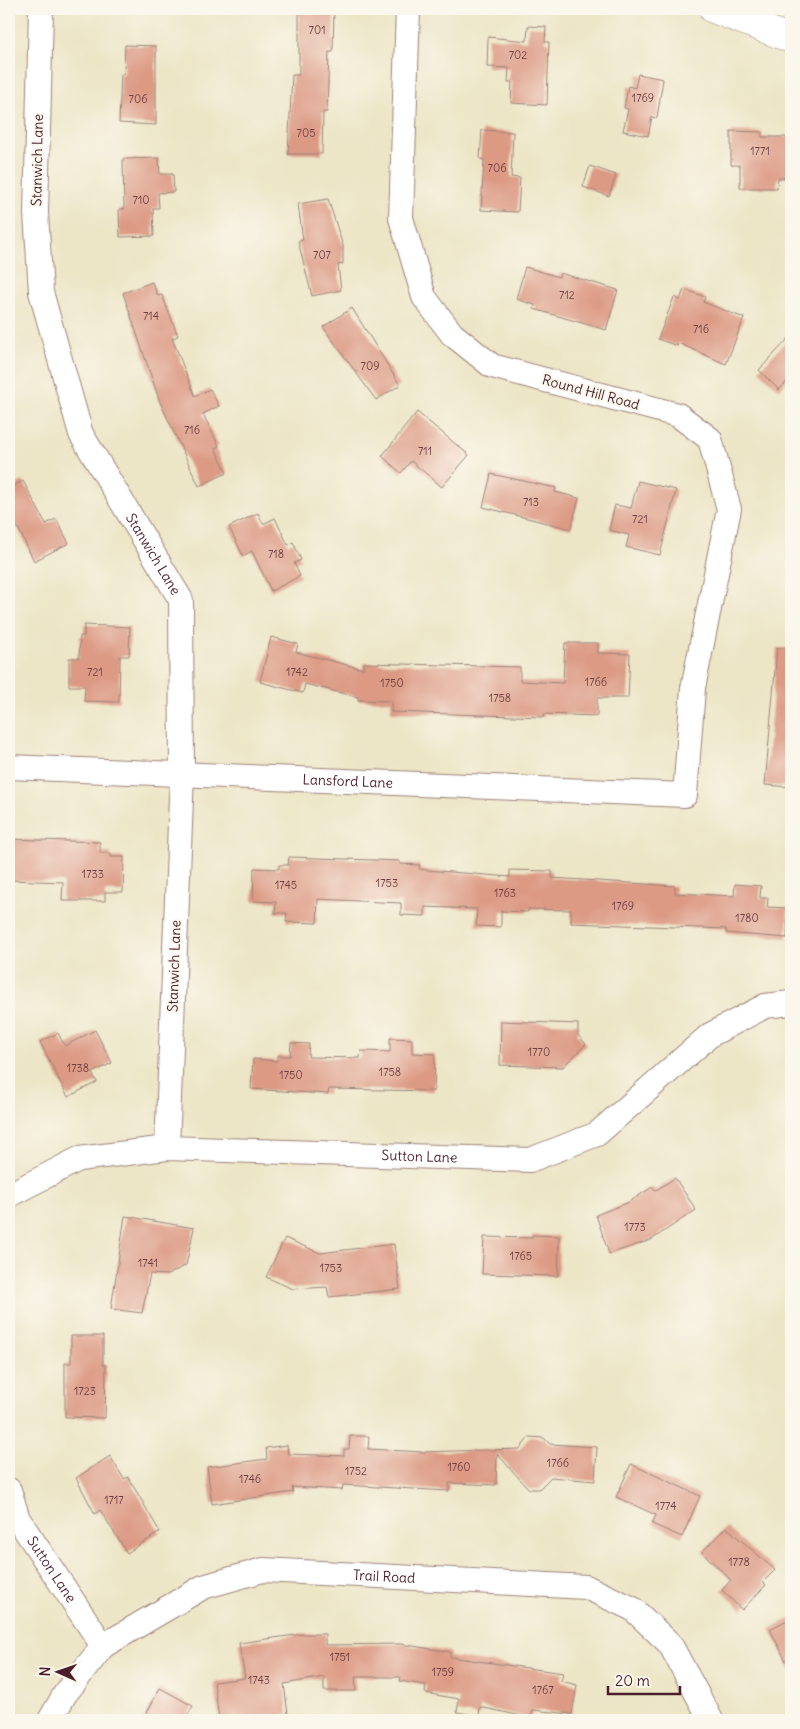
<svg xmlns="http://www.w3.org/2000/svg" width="800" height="1729" font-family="Delius,sans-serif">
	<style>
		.building { fill: #dc9a84 }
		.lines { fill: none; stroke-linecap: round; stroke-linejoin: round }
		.minor-casing { stroke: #9b8278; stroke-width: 26 }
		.major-casing { stroke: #9b8278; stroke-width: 29 }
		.minor { stroke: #fff; stroke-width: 24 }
		.major { stroke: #fff; stroke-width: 28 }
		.labels { text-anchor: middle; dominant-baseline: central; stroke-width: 4; stroke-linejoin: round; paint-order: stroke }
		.number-label { font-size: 11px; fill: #6e3e41 }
		.street-label { font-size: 14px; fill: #4a1f2b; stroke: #fbf7ec }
	</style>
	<rect width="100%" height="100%" fill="#fbf7ec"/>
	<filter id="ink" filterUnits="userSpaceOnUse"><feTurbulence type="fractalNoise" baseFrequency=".02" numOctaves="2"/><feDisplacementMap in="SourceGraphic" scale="10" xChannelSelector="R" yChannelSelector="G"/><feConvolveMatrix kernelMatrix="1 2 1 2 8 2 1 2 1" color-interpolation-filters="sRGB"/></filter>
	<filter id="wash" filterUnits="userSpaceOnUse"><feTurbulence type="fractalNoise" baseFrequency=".0096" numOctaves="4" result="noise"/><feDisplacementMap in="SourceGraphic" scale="20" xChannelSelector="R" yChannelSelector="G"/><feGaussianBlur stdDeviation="1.12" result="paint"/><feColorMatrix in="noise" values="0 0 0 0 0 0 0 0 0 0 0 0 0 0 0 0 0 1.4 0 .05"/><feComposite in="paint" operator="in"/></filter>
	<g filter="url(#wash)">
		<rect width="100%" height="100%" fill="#ece5c6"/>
		<g id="blocks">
			<!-- building -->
			<g class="building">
				<polygon points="299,9 334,9 333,52 329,52 327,112 323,112 322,154 288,154 292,75 299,75"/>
				<polygon points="528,26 546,27 545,42 549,42 547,105 511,103 512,82 508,82 509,68 487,67 488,37 527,41"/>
				<polygon points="125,45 156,46 156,125 119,123 121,74 124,74"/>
				<polygon points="638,74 663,79 657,118 652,117 648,136 623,131 628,109 624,108 628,86 635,88"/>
				<polygon points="482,130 513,132 511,177 520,178 518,212 481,210 484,160 480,159"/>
				<polygon points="731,131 762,132 762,137 790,137 789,178 778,178 777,188 740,188 740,165 731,165"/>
				<polygon points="159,158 160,174 173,174 174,192 158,193 159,208 153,208 154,236 120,237 119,209 124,209 123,159"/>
				<polygon points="590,166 616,175 609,196 583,187"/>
				<polygon points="328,199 343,246 343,264 338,265 341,290 312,296 298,241 303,240 298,204"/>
				<polygon points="525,267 559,277 560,273 618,290 606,330 534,309 535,305 516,299"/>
				<polygon points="152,282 158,296 162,295 178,336 172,338 195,396 210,389 219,406 203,414 219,446 215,448 227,473 199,486 160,402 123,293"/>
				<polygon points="684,289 705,297 703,302 744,318 726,364 678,343 677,346 658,339 674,297 680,300"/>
				<polygon points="352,308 400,385 376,400 323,327"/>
				<polygon points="791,336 791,377 779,390 759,370"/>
				<polygon points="417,412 469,455 442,487 411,461 401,473 382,456"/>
				<polygon points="491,474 556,488 555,492 579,498 571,529 483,507"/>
				<polygon points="23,481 46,524 56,519 69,543 34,561 16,524 9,528 9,488"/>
				<polygon points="638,481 676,490 660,555 626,547 629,535 609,530 615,505 631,508"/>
				<polygon points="258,513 263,524 275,518 288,545 293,542 301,560 294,563 300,576 271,591 252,551 243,556 229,527"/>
				<polygon points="84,625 130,627 129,656 120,656 119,702 84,701 85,686 69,686 69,658 79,658 80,636 84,636"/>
				<polygon points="271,637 298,644 296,652 363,669 364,663 520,667 520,681 563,683 565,643 598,643 598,653 630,654 628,698 597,698 597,716 544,714 544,717 391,712 391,701 358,700 358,697 305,684 303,693 260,682"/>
				<polygon points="777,648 791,648 791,787 765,785"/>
				<polygon points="9,839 100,842 100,853 111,853 111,857 124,857 123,892 105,892 105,901 62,901 63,882 9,880"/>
				<polygon points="289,857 400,861 400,864 420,865 419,869 427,870 510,877 510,870 552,871 552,878 675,886 675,893 734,896 735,884 761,886 760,898 768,898 767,907 788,908 787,938 726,933 726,929 571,923 571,910 528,909 528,912 501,911 501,927 476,926 477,909 425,907 425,916 401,915 401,903 318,899 317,923 286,922 287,913 275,913 276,902 253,901 254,868 279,869 279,865 288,865"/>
				<polygon points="501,1021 578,1024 578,1035 586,1044 563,1067 500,1065"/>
				<polygon points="95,1030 112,1063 92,1073 97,1082 68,1097 40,1042 58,1033 65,1046"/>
				<polygon points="390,1038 412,1039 412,1053 435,1054 434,1091 329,1089 328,1094 251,1089 253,1059 277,1061 277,1056 290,1056 291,1043 309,1044 308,1057 360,1058 361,1051 390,1052"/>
				<polygon points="675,1178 696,1210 651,1240 609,1254 596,1215 629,1202 652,1187 656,1190"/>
				<polygon points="125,1216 194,1228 186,1265 168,1275 150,1274 142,1313 111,1309"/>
				<polygon points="532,1235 559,1236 558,1276 482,1274 484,1237 532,1238"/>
				<polygon points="285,1238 320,1253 394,1244 400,1289 329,1297 327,1287 293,1289 266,1277"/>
				<polygon points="71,1336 103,1336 103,1365 106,1365 105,1418 65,1417 65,1363 71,1363"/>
				<polygon points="350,1436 369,1436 368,1449 422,1452 520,1449 529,1437 544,1438 550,1444 597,1447 595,1481 551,1477 539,1489 529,1489 497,1454 496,1485 449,1483 449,1491 343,1485 342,1490 292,1487 293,1492 212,1504 207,1467 267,1459 266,1448 287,1445 288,1454 344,1456 344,1449 349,1449"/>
				<polygon points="110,1456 124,1479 128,1477 160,1532 127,1553 100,1510 95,1514 76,1478"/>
				<polygon points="631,1464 700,1496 682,1537 652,1524 656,1515 616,1497"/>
				<polygon points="726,1527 775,1570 763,1582 766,1585 742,1610 722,1590 731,1580 702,1552"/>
				<polygon points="791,1618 791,1671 770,1629"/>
				<polygon points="302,1634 325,1634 325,1645 400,1644 450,1652 450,1657 563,1673 561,1681 577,1685 572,1714 533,1710 531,1718 480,1707 479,1716 457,1712 459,1699 425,1693 426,1685 399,1681 400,1677 355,1677 356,1691 324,1691 324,1677 284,1684 288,1714 247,1720 238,1720 237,1716 219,1719 214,1682 245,1678 239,1643"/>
				<polygon points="160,1688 193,1706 185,1720 143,1720"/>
			</g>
		</g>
	</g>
	<g filter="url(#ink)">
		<use href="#blocks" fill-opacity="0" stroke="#9b8278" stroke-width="1"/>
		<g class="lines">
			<!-- minor casing -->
			<g class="minor-casing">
				<g id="minor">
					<path id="s1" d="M41 9 36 213 41 292 81 434 181 600 182 774 167 1148"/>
					<path id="s2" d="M9 767 685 795 693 688 729 509 710 439 678 415 492 366 452 334 424 297 401 218 408 9"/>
					<path id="s3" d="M9 1195 79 1159 167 1148 530 1160 597 1134 710 1035 765 1006 791 1003"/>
					<path id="s4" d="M9 1490 18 1519 103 1646"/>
					<path id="s5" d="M50 1720 65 1694 103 1646 203 1587 263 1570 586 1587 633 1609 670 1644 711 1720"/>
				</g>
			</g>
			<!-- major casing -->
			<g class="major-casing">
				<polyline id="major" points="713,9 791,39"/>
			</g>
			<!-- minor -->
			<use href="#minor" class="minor"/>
			<!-- major -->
			<use href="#major" class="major"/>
		</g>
	</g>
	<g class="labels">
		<!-- number labels -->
		<g class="number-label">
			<text x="317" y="30">701</text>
			<text x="518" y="55">702</text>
			<text x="643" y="98">1769</text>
			<text x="138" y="99">706</text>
			<text x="306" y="133">705</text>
			<text x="760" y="151">1771</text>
			<text x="497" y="168">706</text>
			<text x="141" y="200">710</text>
			<text x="322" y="255">707</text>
			<text x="567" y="295">712</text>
			<text x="151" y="316">714</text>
			<text x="701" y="329">716</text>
			<text x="370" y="366">709</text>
			<text x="192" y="430">716</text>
			<text x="425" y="451">711</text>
			<text x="531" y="502">713</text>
			<text x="640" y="519">721</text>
			<text x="276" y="554">718</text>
			<text x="95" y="672">721</text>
			<text x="297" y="672">1742</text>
			<text x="596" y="682">1766</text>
			<text x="392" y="683">1750</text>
			<text x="500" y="698">1758</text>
			<text x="93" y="874">1733</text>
			<text x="387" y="883">1753</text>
			<text x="286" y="885">1745</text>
			<text x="505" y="893">1763</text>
			<text x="623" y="906">1769</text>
			<text x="747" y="918">1780</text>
			<text x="539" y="1052">1770</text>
			<text x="78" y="1068">1738</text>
			<text x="390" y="1072">1758</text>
			<text x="291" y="1075">1750</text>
			<text x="635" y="1227">1773</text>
			<text x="521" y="1256">1765</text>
			<text x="148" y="1263">1741</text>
			<text x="331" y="1268">1753</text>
			<text x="85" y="1391">1723</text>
			<text x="558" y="1463">1766</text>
			<text x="459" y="1467">1760</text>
			<text x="356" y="1471">1752</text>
			<text x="250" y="1479">1746</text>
			<text x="114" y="1500">1717</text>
			<text x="666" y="1506">1774</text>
			<text x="739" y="1562">1778</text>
			<text x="340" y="1657">1751</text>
			<text x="443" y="1672">1759</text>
			<text x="259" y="1680">1743</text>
			<text x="543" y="1690">1767</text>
		</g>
		<!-- street labels -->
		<g class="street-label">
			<text transform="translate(37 160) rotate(-89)">Stanwich Lane</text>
			<text transform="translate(591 392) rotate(15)">Round Hill Road</text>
			<text stroke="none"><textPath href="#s1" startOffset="571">Stanwich Lane</textPath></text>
			<text stroke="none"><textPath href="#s2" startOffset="339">Lansford Lane</textPath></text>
			<text transform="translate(174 966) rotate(-88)">Stanwich Lane</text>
			<text stroke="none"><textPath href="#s3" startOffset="420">Sutton Lane</textPath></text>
			<text stroke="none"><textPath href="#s4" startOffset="91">Sutton Lane</textPath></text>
			<text stroke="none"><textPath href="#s5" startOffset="391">Trail Road</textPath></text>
		</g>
	</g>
	<!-- margin -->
	<rect width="800" height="1729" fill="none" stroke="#fbf7ec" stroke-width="30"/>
	<!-- north arrow -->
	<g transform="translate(58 1672) rotate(272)" stroke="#fbf7ec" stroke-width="4" paint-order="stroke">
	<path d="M0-4L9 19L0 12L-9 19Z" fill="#4a1f2b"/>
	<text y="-8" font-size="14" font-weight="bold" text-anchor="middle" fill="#4a1f2b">N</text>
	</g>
	<!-- scale -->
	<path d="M608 1686v8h72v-8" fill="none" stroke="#4a1f2b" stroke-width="2.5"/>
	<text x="615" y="1686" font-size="15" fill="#4a1f2b" stroke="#fbf7ec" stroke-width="4" paint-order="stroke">20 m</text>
</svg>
